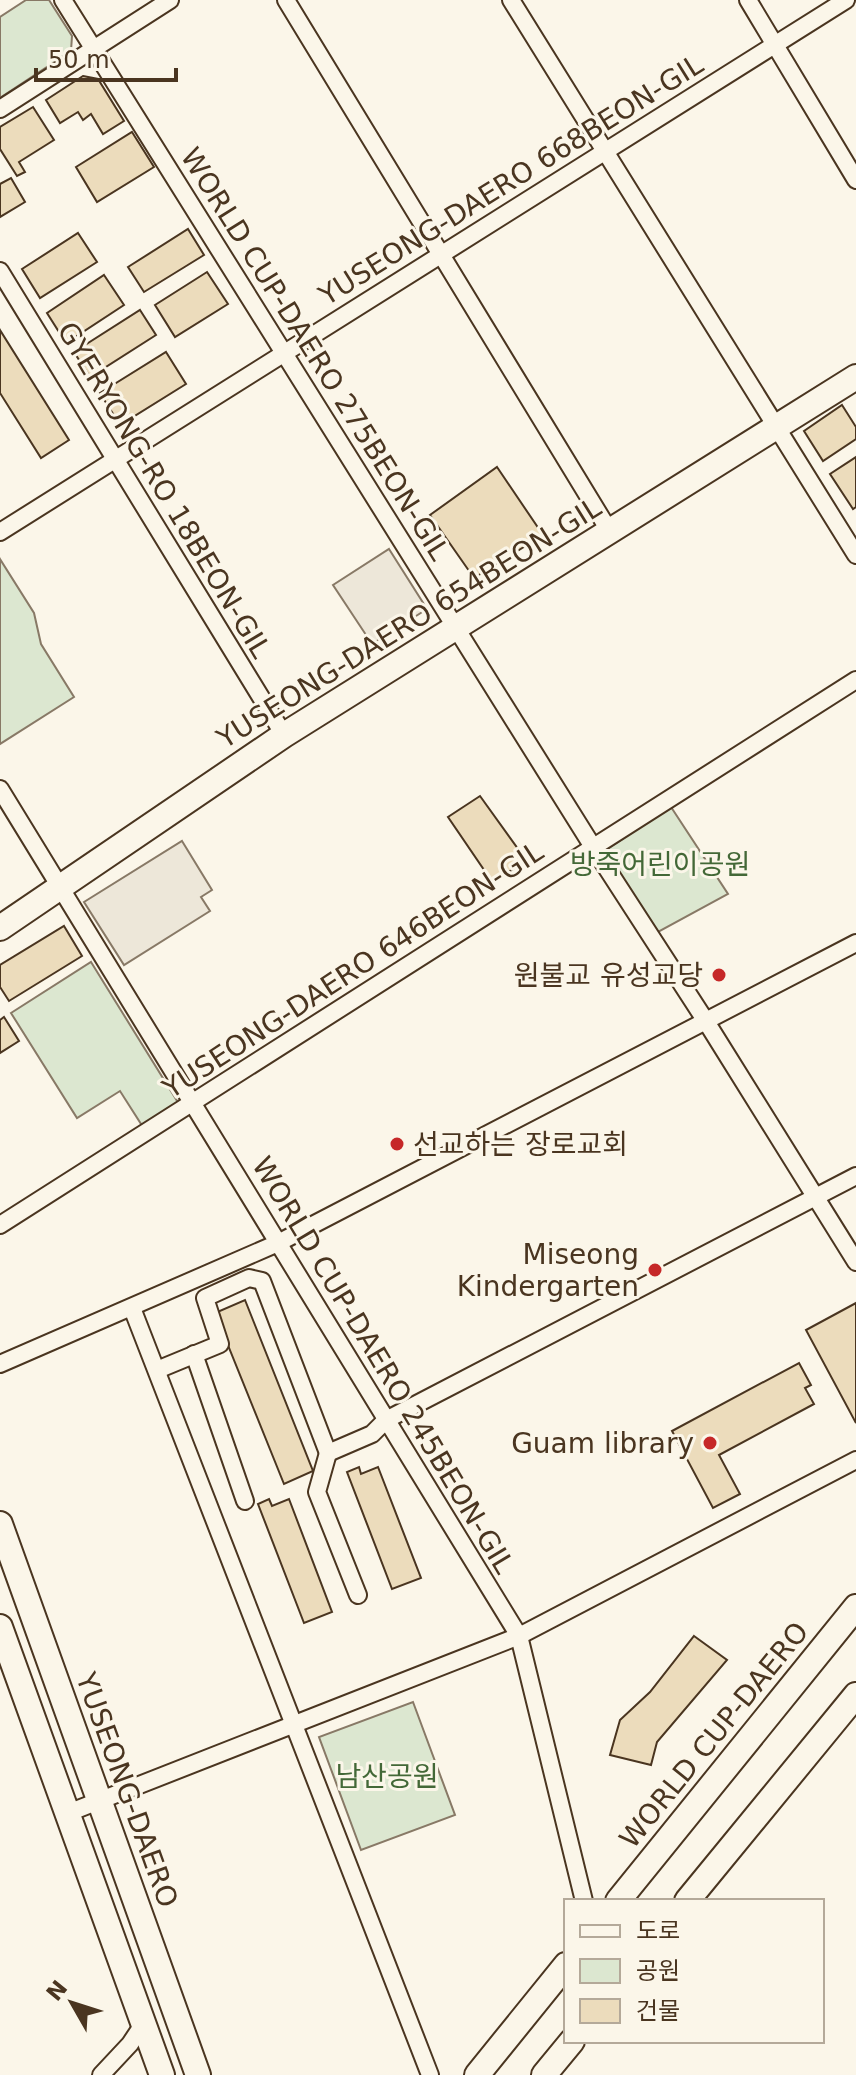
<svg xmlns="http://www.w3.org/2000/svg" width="856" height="2075" font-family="'DejaVu Sans','Noto Sans KR',sans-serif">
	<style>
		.green { fill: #dce7d0; stroke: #887966; stroke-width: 2 }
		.parking { fill: #ede7d9; stroke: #887966; stroke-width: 2 }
		.building { fill: #ecdcbc; stroke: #4a3520; stroke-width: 2 }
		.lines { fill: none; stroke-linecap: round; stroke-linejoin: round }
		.street-casing { stroke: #4a3520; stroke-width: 20 }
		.secondary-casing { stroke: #4a3520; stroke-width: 28 }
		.street { stroke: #fbf6e9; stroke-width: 16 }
		.secondary { stroke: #fbf6e9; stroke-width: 24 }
		.poi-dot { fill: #c62828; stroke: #fbf6e9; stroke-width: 3 }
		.labels { text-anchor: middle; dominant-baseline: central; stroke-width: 6; stroke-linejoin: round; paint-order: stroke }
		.street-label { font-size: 28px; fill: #4a3520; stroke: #fbf6e9 }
		.park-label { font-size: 28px; fill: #436837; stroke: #fbf6e9 }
		.poi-label { font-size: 28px; fill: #4a3520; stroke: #fbf6e9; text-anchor: end }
	</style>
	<rect width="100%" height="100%" fill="#fbf6e9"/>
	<!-- green -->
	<g class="green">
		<polygon points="26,0 49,0 72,36 71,51 0,98 0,17"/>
		<polygon points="0,559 34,613 41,644 74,697 0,744"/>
		<polygon points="671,807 728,894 658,932 601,853"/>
		<polygon points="91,962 179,1104 143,1127 120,1091 77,1118 11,1013"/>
		<polygon points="413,1702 455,1815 361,1850 319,1737"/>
	</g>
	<!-- parking -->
	<g class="parking">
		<polygon points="389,549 427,609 372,644 333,585"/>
		<polygon points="182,841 212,890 201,897 210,911 124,965 84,902"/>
	</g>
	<!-- building -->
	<g class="building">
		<polygon points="83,76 98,79 124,121 103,134 91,114 83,120 78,112 60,123 46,100"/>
		<polygon points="33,107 54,140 19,162 25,172 17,176 0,149 0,127"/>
		<polygon points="132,132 154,167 97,202 76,167"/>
		<polygon points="11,178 25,202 0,217 0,184"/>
		<polygon points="188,229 204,255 144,292 128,267"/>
		<polygon points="78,233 97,262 40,298 22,269"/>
		<polygon points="207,272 228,304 175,337 155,305"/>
		<polygon points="104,275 124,305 66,343 47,313"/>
		<polygon points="140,310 156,335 90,377 74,352"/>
		<polygon points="0,330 69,440 41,458 0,393"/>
		<polygon points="166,352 186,384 120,425 100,393"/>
		<polygon points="842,405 856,427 856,439 823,461 804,431"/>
		<polygon points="856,457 856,507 853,509 830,474"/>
		<polygon points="497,467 543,535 474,578 430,515"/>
		<polygon points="480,796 526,860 493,883 448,817"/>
		<polygon points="64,926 82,956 9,1001 0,987 0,965"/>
		<polygon points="4,1017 19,1041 0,1053 0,1020"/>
		<polygon points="245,1300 313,1471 284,1484 215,1313"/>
		<polygon points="856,1303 856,1423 806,1330"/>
		<polygon points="799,1363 811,1385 805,1388 814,1404 719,1455 740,1494 713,1508 672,1431"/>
		<polygon points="359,1467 361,1474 378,1467 421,1578 392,1589 347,1472"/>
		<polygon points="269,1499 272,1506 289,1499 332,1612 304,1623 258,1504"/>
		<polygon points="694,1636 727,1660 657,1742 651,1765 610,1755 620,1720 650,1692"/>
	</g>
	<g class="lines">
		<!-- street casing -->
		<g class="street-casing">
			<g id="street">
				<polyline points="63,0 593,847 707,1023 856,1262"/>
				<polyline points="286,0 610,532"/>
				<polyline points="511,0 856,555"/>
				<polyline points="748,0 856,180"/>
				<polyline points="0,109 170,0"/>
				<polyline points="0,271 284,735"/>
				<polyline points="0,532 846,0"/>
				<polyline points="0,789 519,1636 584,1901"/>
				<polyline points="0,1225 856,680"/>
				<polyline points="132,1308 430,2075"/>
				<polyline points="194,1354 245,1501"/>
				<polyline points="0,1364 278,1243 856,943"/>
				<polyline points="157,1370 220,1344 205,1298 249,1278 262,1281 328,1453 372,1434 386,1420 856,1176"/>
				<polyline points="328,1453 317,1492 358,1595"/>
				<polyline points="68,1813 519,1636 856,1460"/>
				<polyline points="101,2075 130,2044 144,2023"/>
			</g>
		</g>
		<!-- secondary casing -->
		<g class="secondary-casing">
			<g id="secondary">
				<polyline points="0,928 284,735 856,377"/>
				<polyline points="0,1524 198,2075"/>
				<polyline points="0,1627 162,2075"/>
				<polyline points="618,1901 856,1607"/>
				<polyline points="687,1901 856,1695"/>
				<polyline points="477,2075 566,1965"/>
				<polyline points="544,2075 572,2041"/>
			</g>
		</g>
		<!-- street -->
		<use href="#street" class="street"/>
		<!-- secondary -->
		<use href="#secondary" class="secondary"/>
	</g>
	<!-- markers -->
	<g class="poi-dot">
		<circle cx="719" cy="975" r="8"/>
		<circle cx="397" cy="1144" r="8"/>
		<circle cx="655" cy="1270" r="8"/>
		<circle cx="710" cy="1443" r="8"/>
	</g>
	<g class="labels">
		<!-- street labels -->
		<g class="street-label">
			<text transform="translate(511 180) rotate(-32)">YUSEONG-DAERO 668BEON-GIL</text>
			<text transform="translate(315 354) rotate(58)">WORLD CUP-DAERO 275BEON-GIL</text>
			<text transform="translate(164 490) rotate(59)">GYERYONG-RO 18BEON-GIL</text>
			<text transform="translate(409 623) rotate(-32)">YUSEONG-DAERO 654BEON-GIL</text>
			<text transform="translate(353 970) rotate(-33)">YUSEONG-DAERO 646BEON-GIL</text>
			<text transform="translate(383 1365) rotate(59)">WORLD CUP-DAERO 245BEON-GIL</text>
			<text transform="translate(714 1735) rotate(-51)">WORLD CUP-DAERO</text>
			<text transform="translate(127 1790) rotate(70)">YUSEONG-DAERO</text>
		</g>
		<!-- park labels -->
		<g class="park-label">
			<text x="660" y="864">방죽어린이공원</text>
			<text x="387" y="1776">남산공원</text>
		</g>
		<!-- poi labels -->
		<g class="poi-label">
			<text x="703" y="975">원불교 유성교당</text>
			<text x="413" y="1144" text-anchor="start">선교하는 장로교회</text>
			<text x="639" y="1254">Miseong<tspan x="639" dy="32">Kindergarten</tspan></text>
			<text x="694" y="1443">Guam library</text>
		</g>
	</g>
	<!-- legend -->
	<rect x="564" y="1899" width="260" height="144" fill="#fbf6e9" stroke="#b4a999" stroke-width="2"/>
	<rect x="580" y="1925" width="40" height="12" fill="#fbf6e9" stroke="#b4a999" stroke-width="2"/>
	<text x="636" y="1939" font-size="24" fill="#4a3520">도로</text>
	<rect x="580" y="1959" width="40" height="24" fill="#dce7d0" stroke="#b4a999" stroke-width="2"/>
	<text x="636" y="1979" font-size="24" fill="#4a3520">공원</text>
	<rect x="580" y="1999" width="40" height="24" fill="#ecdcbc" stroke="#b4a999" stroke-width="2"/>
	<text x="636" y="2019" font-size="24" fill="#4a3520">건물</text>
	<!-- north arrow -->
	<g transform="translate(72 2003) rotate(309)" stroke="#fbf6e9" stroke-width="6" paint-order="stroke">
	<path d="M0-6L14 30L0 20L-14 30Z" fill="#4a3520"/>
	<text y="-12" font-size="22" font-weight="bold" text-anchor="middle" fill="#4a3520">N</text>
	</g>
	<!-- scale -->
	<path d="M36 68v12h140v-12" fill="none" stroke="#4a3520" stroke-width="4"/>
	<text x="48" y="68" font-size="24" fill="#4a3520" stroke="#fbf6e9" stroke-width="6" paint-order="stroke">50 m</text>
</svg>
